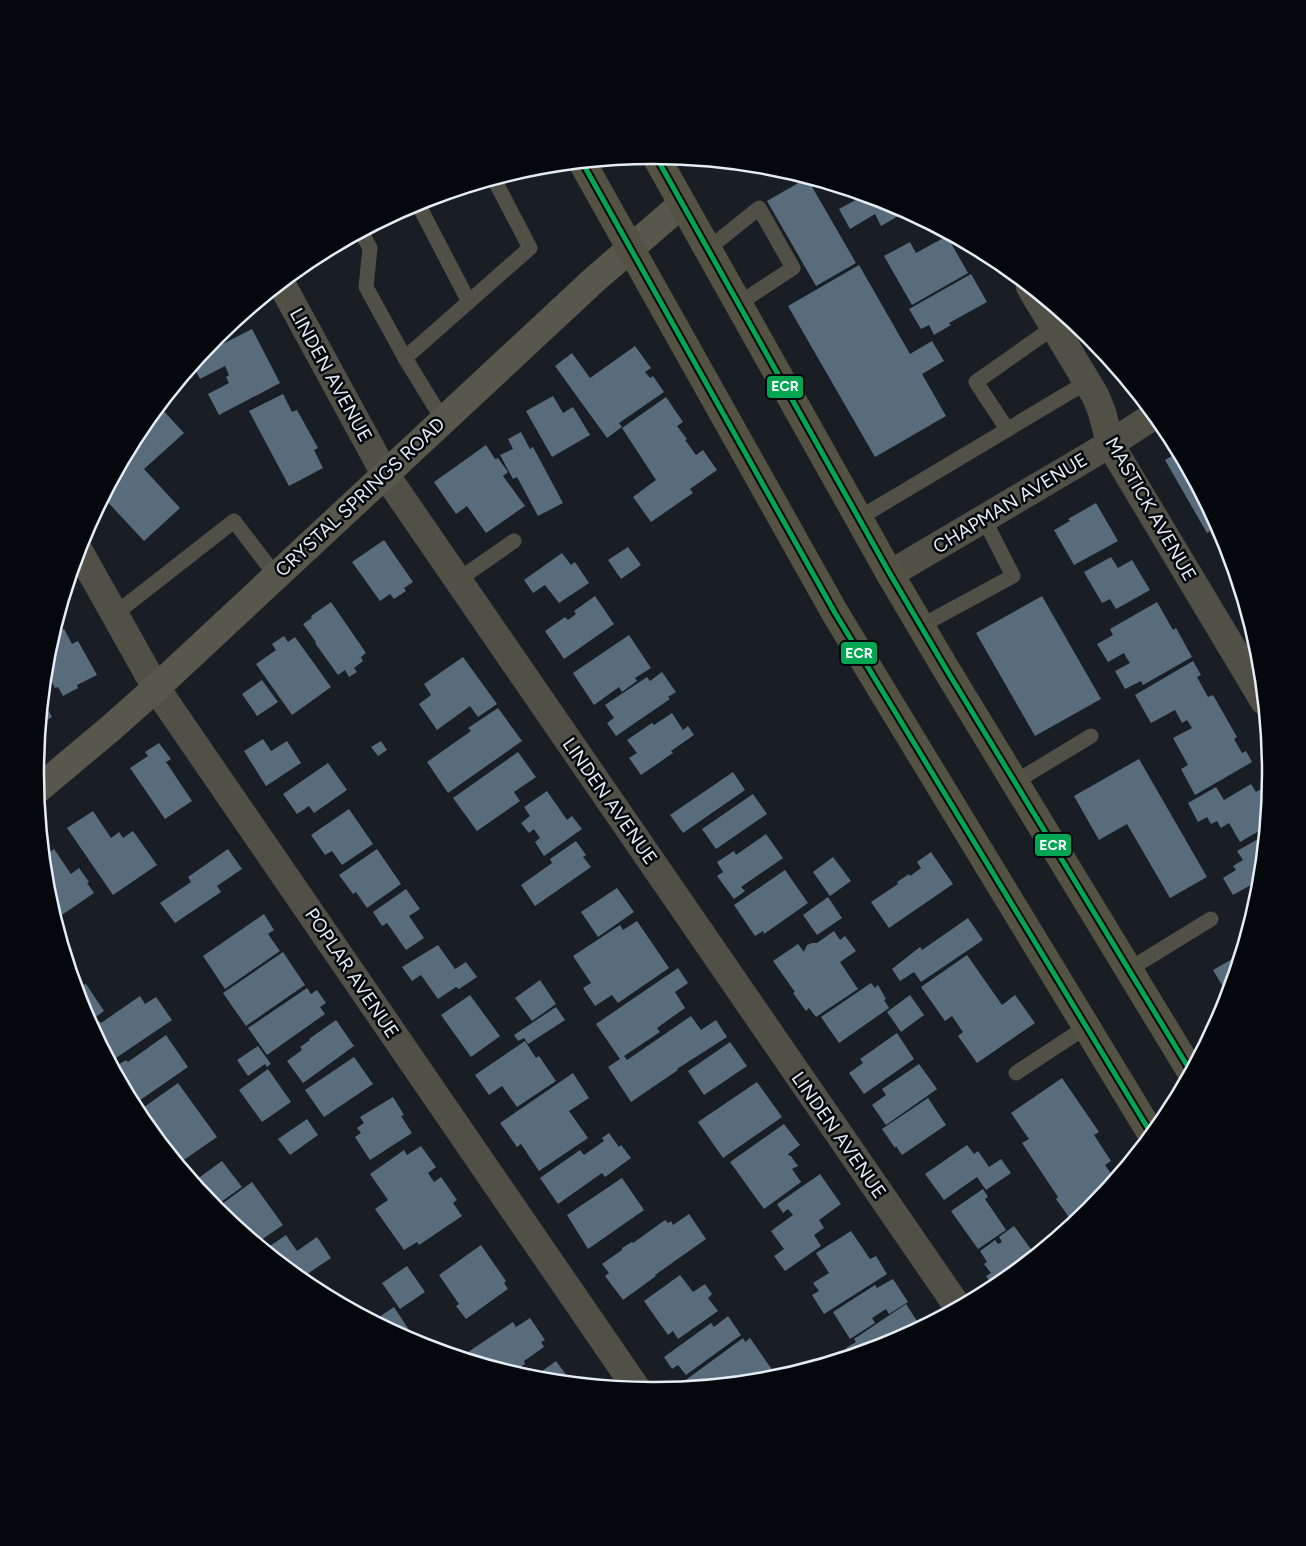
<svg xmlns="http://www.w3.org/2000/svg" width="1306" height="1546" font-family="Figtree,sans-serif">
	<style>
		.building { fill: #586c7b }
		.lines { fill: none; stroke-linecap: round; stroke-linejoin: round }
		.service { stroke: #505047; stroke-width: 15 }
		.minor { stroke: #505047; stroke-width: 28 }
		.secondary { stroke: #57574b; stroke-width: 28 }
		.primary { stroke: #545343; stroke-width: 28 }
		.bus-1-casing { stroke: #04080d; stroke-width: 9 }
		.bus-1 { stroke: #00a651; stroke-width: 5 }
		.labels { text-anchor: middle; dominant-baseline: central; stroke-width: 5; stroke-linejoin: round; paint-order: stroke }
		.street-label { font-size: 19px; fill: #e4edf5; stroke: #04080d }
		.rim { fill: none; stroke: #e4edf5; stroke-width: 2.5 }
		.line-badge { stroke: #04080d; stroke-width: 2 }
		.badge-label { font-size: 14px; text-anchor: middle; font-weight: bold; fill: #fff }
	</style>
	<rect width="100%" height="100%" fill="#181e24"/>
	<!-- building -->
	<g class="building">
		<polygon points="807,178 856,263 816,286 767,201"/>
		<polygon points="865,195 890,202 907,211 881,226 875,214 850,229 839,209"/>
		<polygon points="947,236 968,273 912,305 884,256 910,242 916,253"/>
		<polygon points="859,265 910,354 932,341 944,361 922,374 946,416 875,457 788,306"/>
		<polygon points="971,274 987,302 949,323 951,325 934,335 929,325 921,329 909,309"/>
		<polygon points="224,329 229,337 205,349 216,336"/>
		<polygon points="252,329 280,383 219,415 208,394 229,383 226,377 229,375 225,366 200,379 193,365 199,356"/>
		<polygon points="635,346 651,368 645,372 650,378 653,376 664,392 619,423 622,427 607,438 555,366 572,353 590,378"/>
		<polygon points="1107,356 1123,377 1119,379"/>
		<polygon points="283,394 292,412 297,410 318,448 314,450 323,468 289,486 249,411"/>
		<polygon points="553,396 563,413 573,407 590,435 552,457 526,411"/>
		<polygon points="666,397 683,422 677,426 687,439 685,440 696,455 703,450 717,470 690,489 693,493 651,522 633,497 656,480 622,428"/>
		<polygon points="159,406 184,433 144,469 180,508 144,541 103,497 107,490 117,481 114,477 139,429"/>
		<polygon points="521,432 530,449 533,447 563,503 538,516 517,477 513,479 500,455 513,449 508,439"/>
		<polygon points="486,445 495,459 498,458 508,472 503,476 525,506 486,533 467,506 456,514 434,482"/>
		<polygon points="1179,452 1219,526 1207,533 1165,460"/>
		<polygon points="1096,503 1118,541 1074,565 1054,530 1070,521 1068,519"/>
		<polygon points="1219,527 1224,537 1230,557 1221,542 1217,544 1210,532"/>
		<polygon points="384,540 413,582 404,588 406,591 394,599 390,594 380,601 352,562"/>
		<polygon points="628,547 641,565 621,579 608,560"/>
		<polygon points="562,553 571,565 575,562 589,583 559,603 545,585 533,593 524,580"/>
		<polygon points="1111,557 1118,568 1132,560 1150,590 1116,609 1110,599 1102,603 1084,572"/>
		<polygon points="595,596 614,624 564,659 545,631 565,617 568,620 576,614 574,611"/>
		<polygon points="1042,596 1101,699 1035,736 976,633"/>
		<polygon points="331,602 366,653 361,657 363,661 354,668 357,672 349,677 345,670 338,675 315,643 316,642 303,624 312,618 311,616"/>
		<polygon points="1157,602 1173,630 1176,628 1192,657 1143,685 1141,681 1125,689 1115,671 1130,663 1126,657 1124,653 1108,662 1097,644 1113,635 1110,629"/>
		<polygon points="55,624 59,631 64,629 72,644 78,641 97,675 77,685 78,688 63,696 58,687 55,688 45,669 47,652"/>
		<polygon points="629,635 651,668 635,678 637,681 622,692 619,687 594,705 573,673"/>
		<polygon points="284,636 288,642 295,637 331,687 292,715 256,664 276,650 272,644"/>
		<polygon points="463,657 497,704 478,717 470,706 437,730 419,704 431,695 424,684"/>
		<polygon points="1193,661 1201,675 1197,677 1208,697 1213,695 1237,737 1234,739 1242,753 1246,751 1252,762 1195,795 1181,769 1188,765 1173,738 1192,728 1187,720 1182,723 1175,710 1151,723 1135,695"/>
		<polygon points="662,672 676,692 668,697 670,699 616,736 607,723 614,718 605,705 647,677 650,681"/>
		<polygon points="262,680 278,702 257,716 242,694"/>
		<polygon points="42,699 52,717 40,724"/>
		<polygon points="498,708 522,741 448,793 427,762 471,731 468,728"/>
		<polygon points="672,713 683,730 688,726 694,735 671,751 673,753 641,775 629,758 637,753 627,740 652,723 654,725"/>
		<polygon points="263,739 271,751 287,741 301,763 266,786 244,751"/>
		<polygon points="381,741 387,750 378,756 371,747"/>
		<polygon points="159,743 171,759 166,762 192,801 165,819 130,768 148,756 145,752"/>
		<polygon points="518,752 536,777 514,792 520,801 477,831 453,798"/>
		<polygon points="1139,759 1207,877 1170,898 1127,824 1099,840 1074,796"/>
		<polygon points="328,763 347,790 314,813 309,806 297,814 283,794"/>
		<polygon points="733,772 745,790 683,833 670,815"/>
		<polygon points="1251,784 1256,792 1263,788 1269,797 1268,801 1263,803 1267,810 1266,827 1240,842 1229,823 1221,828 1217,821 1211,824 1207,817 1198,822 1188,803 1216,787 1224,800"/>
		<polygon points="547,791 567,820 572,816 582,829 544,856 535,842 540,838 534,829 529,833 521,823 530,816 524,807"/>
		<polygon points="753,794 767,814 716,849 702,829"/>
		<polygon points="349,809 373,844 342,865 332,851 325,855 311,835"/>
		<polygon points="93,811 111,838 119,832 123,838 133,831 157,865 113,895 67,828"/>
		<polygon points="766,834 783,858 741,887 745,891 734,899 717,876 723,872 717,862 734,851 736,855"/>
		<polygon points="1265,835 1260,880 1233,895 1223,878 1236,870 1233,866 1243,860 1237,851"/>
		<polygon points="576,841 586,855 583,857 591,867 535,906 521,885 552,863 550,859"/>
		<polygon points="54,849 71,874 79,868 89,882 87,883 94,893 56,919 53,914 47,893 43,857"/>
		<polygon points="228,849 242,869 217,886 221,892 175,923 160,903 191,882 188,877"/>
		<polygon points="377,849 401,884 367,908 356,892 353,894 339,875"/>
		<polygon points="931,852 953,884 889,928 871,902 898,884 897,882 909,874 910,876 921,868 917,862"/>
		<polygon points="833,857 851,881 830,896 813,872"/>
		<polygon points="785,870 808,903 764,934 763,931 755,936 734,905"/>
		<polygon points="617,888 634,912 598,937 581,912"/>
		<polygon points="406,889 420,909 409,916 424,938 406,950 387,923 382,926 373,912"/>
		<polygon points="828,897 842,918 817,935 803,915"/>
		<polygon points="264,914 274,930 268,934 280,951 225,989 203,956"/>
		<polygon points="968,918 983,940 921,982 914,972 900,981 892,969 920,947 922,950"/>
		<polygon points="637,921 669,968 618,1003 612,995 595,1006 583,988 591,983 573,956 620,925 623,930"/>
		<polygon points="834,931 840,940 845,936 856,951 840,962 858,989 816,1017 809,1008 806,1011 793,993 795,992 773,961 798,944 804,952 807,945 812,943 817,943"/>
		<polygon points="60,937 75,959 68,964 66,957"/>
		<polygon points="438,945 455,969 466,962 477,977 459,989 456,987 438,999 421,975 412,981 402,967"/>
		<polygon points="283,952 305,985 246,1026 223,993"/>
		<polygon points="1241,954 1228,995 1213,970"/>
		<polygon points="967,955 1002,1005 1015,995 1035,1023 977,1063 958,1036 963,1032 952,1016 945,1021 921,987"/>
		<polygon points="69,965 82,985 86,984 104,1011 89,1022 82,1009"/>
		<polygon points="678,968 688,983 675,992 685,1008 657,1028 660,1032 624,1056 627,1060 691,1016 701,1030 716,1020 727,1037 677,1069 678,1070 631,1102 608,1067 620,1059 596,1024"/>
		<polygon points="540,980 556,1004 532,1021 515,998"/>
		<polygon points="871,983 875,988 878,985 886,999 884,1000 889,1008 839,1043 821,1017"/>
		<polygon points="307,988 311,994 317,990 326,1003 320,1007 325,1014 267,1055 248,1028"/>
		<polygon points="470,995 500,1036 471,1057 441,1015"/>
		<polygon points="910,995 924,1015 901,1032 887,1012"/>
		<polygon points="140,996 145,1004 156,997 172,1020 110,1062 91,1027 99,1021 101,1023"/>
		<polygon points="556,1007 565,1020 528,1044 524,1038 518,1041 514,1035"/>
		<polygon points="336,1020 354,1046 303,1083 287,1061 302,1050 300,1047 310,1040 309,1039"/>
		<polygon points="897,1033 914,1059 864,1094 849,1073 863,1063 860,1059"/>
		<polygon points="166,1035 188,1067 133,1105 113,1068 126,1060 128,1062"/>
		<polygon points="525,1041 536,1058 539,1056 556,1081 517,1107 502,1086 489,1095 475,1075"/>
		<polygon points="730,1042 747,1066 704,1095 688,1071"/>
		<polygon points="258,1046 271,1064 267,1067 265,1064 248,1076 237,1060"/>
		<polygon points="354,1057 373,1084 324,1117 305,1090"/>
		<polygon points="919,1064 937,1089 886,1125 872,1105 886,1095 882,1089"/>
		<polygon points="268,1069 291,1102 262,1122 239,1090"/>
		<polygon points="573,1073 589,1098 569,1111 588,1138 539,1171 521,1144 517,1147 500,1123"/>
		<polygon points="1062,1078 1099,1132 1094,1135 1111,1161 1105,1165 1114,1178 1119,1175 1090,1210 1073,1223 1056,1199 1058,1197 1022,1143 1029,1139 1011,1113"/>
		<polygon points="757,1082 782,1117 723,1158 698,1122"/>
		<polygon points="178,1083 217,1137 178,1164 137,1112"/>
		<polygon points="393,1097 404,1115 401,1116 412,1133 370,1160 355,1137 361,1133 357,1128 364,1123 360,1117"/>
		<polygon points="928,1098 946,1125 902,1155 896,1146 895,1148 882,1129"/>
		<polygon points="307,1119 318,1135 290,1155 278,1139"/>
		<polygon points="784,1124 800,1145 788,1154 789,1156 790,1155 798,1166 792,1169 801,1182 764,1209 730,1162"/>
		<polygon points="609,1133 619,1147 621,1145 631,1158 605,1177 602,1173 558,1204 540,1178 580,1150 584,1155 604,1141 602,1138"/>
		<polygon points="967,1145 974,1154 978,1151 989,1167 1001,1159 1011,1173 986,1190 977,1177 944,1200 925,1174"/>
		<polygon points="421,1146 436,1167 428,1173 434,1182 441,1177 457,1200 453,1203 462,1216 419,1245 417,1242 404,1250 375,1209 388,1200 370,1174 404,1150 407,1155"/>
		<polygon points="222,1161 242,1187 214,1207 193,1182"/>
		<polygon points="820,1174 841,1204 819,1220 824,1228 814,1235 821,1246 785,1271 774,1256 784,1249 771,1231 793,1215 788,1209 783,1213 777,1204"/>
		<polygon points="622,1178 644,1210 588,1249 567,1215"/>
		<polygon points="252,1182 283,1225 258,1242 261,1247 215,1209"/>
		<polygon points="983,1189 988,1197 985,1199 1006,1230 978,1249 951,1211"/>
		<polygon points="689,1214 706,1239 655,1275 656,1276 623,1300 605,1276 609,1273 602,1264 622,1250 622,1248 632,1242 633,1243 665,1220 668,1223 671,1221 673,1225"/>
		<polygon points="1014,1226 1033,1252 1048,1241 1050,1243 1001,1283 996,1277 990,1282 986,1276 991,1273 984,1264 987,1262 980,1251 995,1240 998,1244 1002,1242 999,1237"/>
		<polygon points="851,1231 870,1259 876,1256 887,1274 824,1314 812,1295 819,1291 813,1283 829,1273 816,1253"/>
		<polygon points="286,1235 297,1251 317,1237 331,1258 300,1279 264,1250"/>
		<polygon points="481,1245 506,1281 504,1283 508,1289 466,1319 456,1306 459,1304 439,1275"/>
		<polygon points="407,1266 425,1292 400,1309 382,1283"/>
		<polygon points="680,1275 693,1292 705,1284 712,1294 708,1298 718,1311 678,1339 673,1331 668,1335 644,1301"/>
		<polygon points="893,1279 908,1302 889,1314 886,1309 872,1318 875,1323 850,1339 833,1312 875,1285 877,1288"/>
		<polygon points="906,1304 921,1327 889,1344 851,1356 846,1348 856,1342 854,1339"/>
		<polygon points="394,1307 413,1336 407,1339 380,1324 376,1319"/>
		<polygon points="728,1316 741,1335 686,1375 678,1365 672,1369 664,1357 711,1323 714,1327"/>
		<polygon points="530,1318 545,1340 541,1342 544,1347 524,1361 525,1364 514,1371 509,1364 500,1369 475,1362 468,1352 513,1322 516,1327"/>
		<polygon points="743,1338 745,1342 750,1338 778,1378 687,1388 683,1382"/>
		<polygon points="556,1361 572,1383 531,1379"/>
	</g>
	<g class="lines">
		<!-- service -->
		<g class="service">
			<polyline points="417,202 469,302"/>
			<polyline points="361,232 370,248 366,287 405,358 443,420"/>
			<polyline points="708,249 759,208 793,268 738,304"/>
			<polyline points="405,358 530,248 494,179"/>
			<polyline points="1007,429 976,382 1054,327"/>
			<polyline points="859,518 1087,382"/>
			<polyline points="458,580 514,541"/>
			<polyline points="115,614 234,521 276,576"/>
			<polyline points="921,626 1013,576 984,519"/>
			<polyline points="1015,782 1091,736"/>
			<polyline points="1128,970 1211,919"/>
			<polyline points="1016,1073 1086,1027"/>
		</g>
		<!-- minor -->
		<g class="minor">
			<polyline points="281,283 385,474 958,1307"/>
			<polyline points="1030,287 1095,395 1102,412 1110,444 1264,701"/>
			<polyline points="78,549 156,688 637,1389"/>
			<polyline points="890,574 1110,444 1155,415"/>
		</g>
		<!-- secondary -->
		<polyline class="secondary" points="37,790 111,728 156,688 594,280 682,204"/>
		<!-- primary -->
		<g class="primary">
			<polyline points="655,155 890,574 946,669 1191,1072"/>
			<polyline points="582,162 835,613 1152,1135"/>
		</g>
		<!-- bus-1 casing -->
		<g class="bus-1-casing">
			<g id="bus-1">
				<polyline points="655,155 890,574 946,669 1191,1072"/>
				<polyline points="582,162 835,613 1152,1135"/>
			</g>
		</g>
		<!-- bus-1 -->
		<use href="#bus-1" class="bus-1"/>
	</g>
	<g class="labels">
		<!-- street labels -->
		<g class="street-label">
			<text transform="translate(331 375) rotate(61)">LINDEN AVENUE</text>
			<text transform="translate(360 497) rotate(-43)">CRYSTAL SPRINGS ROAD</text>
			<text transform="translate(1010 503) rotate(-31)">CHAPMAN AVENUE</text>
			<text transform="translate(1151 509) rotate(60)">MASTICK AVENUE</text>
			<text transform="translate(610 801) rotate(55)">LINDEN AVENUE</text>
			<text transform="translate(352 973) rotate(56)">POPLAR AVENUE</text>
			<text transform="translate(839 1135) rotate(55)">LINDEN AVENUE</text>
		</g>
	</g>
	<!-- crop -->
	<path d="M0 0H1306V1546H0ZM44 773a609 609 0 1 1 1218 0a609 609 0 1 1-1218 0Z" fill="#04080d" fill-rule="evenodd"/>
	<path class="rim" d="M44 773a609 609 0 1 1 1218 0a609 609 0 1 1-1218 0Z"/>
	<g class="line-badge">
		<rect x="766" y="375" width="38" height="24" rx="5" fill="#00a651"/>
		<rect x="840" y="641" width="38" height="24" rx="5" fill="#00a651"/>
		<rect x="1034" y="833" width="38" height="24" rx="5" fill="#00a651"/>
	</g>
	<g class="badge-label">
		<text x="785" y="391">ECR</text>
		<text x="859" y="658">ECR</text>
		<text x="1053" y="850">ECR</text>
	</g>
</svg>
